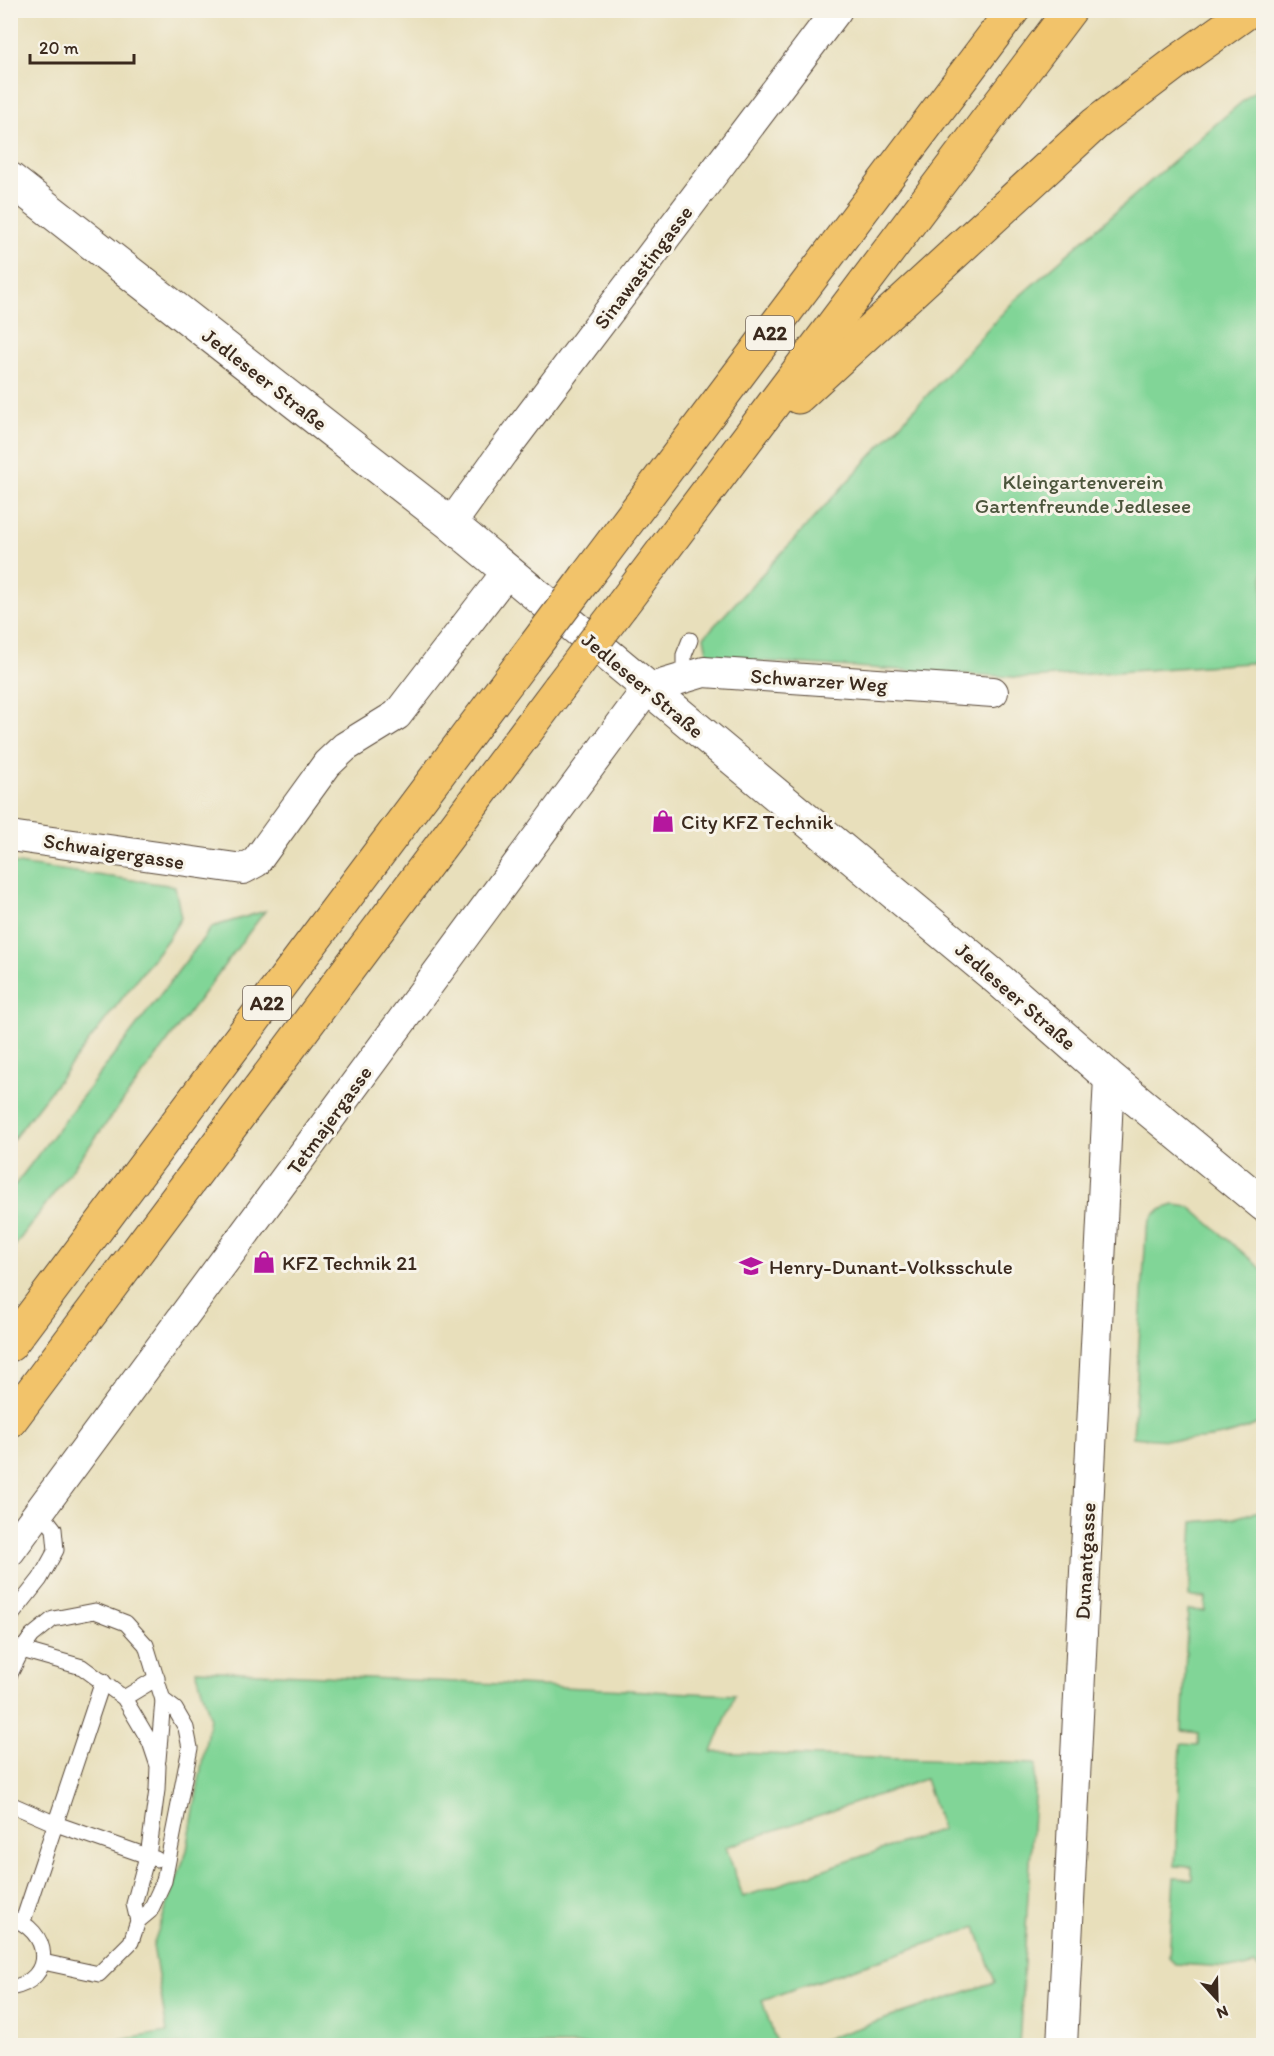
<svg xmlns="http://www.w3.org/2000/svg" width="1274" height="2056" font-family="Itim,sans-serif">
	<style>
		.green { fill: #81d597; stroke: #5e805a; stroke-width: 1.5; fill-rule: evenodd }
		.lines { fill: none; stroke-linecap: round; stroke-linejoin: round }
		.service-casing { stroke: #554536; stroke-width: 17 }
		.minor-casing { stroke: #554536; stroke-width: 32 }
		.tertiary-casing { stroke: #554536; stroke-width: 35 }
		.motorway-casing { stroke: #554536; stroke-width: 35 }
		.service { stroke: #fff; stroke-width: 15 }
		.minor { stroke: #fff; stroke-width: 30 }
		.tertiary { stroke: #fff; stroke-width: 33 }
		.motorway { stroke: #f2c36a; stroke-width: 33 }
		.motorway-bridge-casing { stroke: #554536; stroke-width: 35; stroke-linecap: butt }
		.motorway-bridge { stroke: #f2c36a; stroke-width: 33 }
		.labels { text-anchor: middle; dominant-baseline: central; stroke-width: 6; stroke-linejoin: round; paint-order: stroke }
		.shield { fill: #f7f3e8; stroke: #73665b; stroke-width: 1.5 }
		.shield-label { font-size: 20px; font-weight: bold; fill: #3b2a1e }
		.street-label { font-size: 21px; fill: #3b2a1e; stroke: #f7f3e8 }
		.park-label { font-size: 21px; fill: #4c553c; stroke: #f7f3e8 }
		.poi-label { font-size: 21px; fill: #3b2a1e; stroke: #f7f3e8; text-anchor: start }
	</style>
	<rect width="100%" height="100%" fill="#f7f3e8"/>
	<filter id="ink" filterUnits="userSpaceOnUse"><feTurbulence type="fractalNoise" baseFrequency=".0167" numOctaves="2"/><feDisplacementMap in="SourceGraphic" scale="12" xChannelSelector="R" yChannelSelector="G"/><feConvolveMatrix kernelMatrix="1 2 1 2 8 2 1 2 1" color-interpolation-filters="sRGB"/></filter>
	<filter id="wash" filterUnits="userSpaceOnUse"><feTurbulence type="fractalNoise" baseFrequency=".008" numOctaves="4" result="noise"/><feDisplacementMap in="SourceGraphic" scale="24" xChannelSelector="R" yChannelSelector="G"/><feGaussianBlur stdDeviation="1.35" result="paint"/><feColorMatrix in="noise" values="0 0 0 0 0 0 0 0 0 0 0 0 0 0 0 0 0 1.4 0 .05"/><feComposite in="paint" operator="in"/></filter>
	<g filter="url(#wash)">
		<rect width="100%" height="100%" fill="#e8dfbb"/>
		<!-- green -->
		<g class="green">
			<polygon points="1263,84 1263,662 1028,678 708,658 704,637 1014,301 1217,123"/>
			<polygon points="11,863 175,886 181,918 168,939 11,1142"/>
			<polygon points="265,911 11,1251 11,1190 212,927"/>
			<path d="M1174 1205 1190 1207 1263 1270V1421C1222 1443 1178 1442 1133 1437L1146 1232C1152 1213 1155 1211 1174 1205Z"/>
			<path d="M1263 1510H1264L1263 1983 1261 1980C1265 1973 1260 1968 1254 1964L1245 1968 1175 1964 1169 1958 1174 1878 1192 1879V1867L1175 1866 1181 1744 1198 1745 1199 1733 1182 1731 1188 1610 1205 1611 1206 1598 1189 1597 1193 1522 1234 1518Z"/>
			<path d="M196 1670 735 1695 712 1752 1036 1764 1019 2045H808L995 1982 976 1927 762 2000 777 2045H93L167 2032 153 1945 187 1850 210 1717ZM925 1779 942 1829 743 1897 726 1847Z"/>
		</g>
	</g>
	<g filter="url(#ink)">
		<g class="lines">
			<!-- service casing -->
			<g class="service-casing">
				<g id="service">
					<polyline points="684,678 684,655 690,640"/>
					<polyline points="10,1617 40,1579 56,1550 54,1529 40,1511"/>
					<polyline points="10,1644 22,1650 82,1667 124,1698 150,1742 158,1766 157,1790 149,1849 134,1904 138,1921 131,1942 99,1974 43,1962"/>
					<polyline points="10,1674 22,1650 32,1636 53,1619 95,1611 126,1623 146,1645 163,1700 175,1709 186,1728 190,1748 164,1881 150,1911 138,1921"/>
					<polyline points="124,1698 157,1678"/>
					<polyline points="158,1760 163,1700"/>
					<polyline points="10,1804 56,1824 156,1859"/>
					<path d="M10 1918C50 1929 57 1980 10 1988"/>
					<polyline points="23,1921 103,1681"/>
				</g>
			</g>
			<!-- minor casing -->
			<g class="minor-casing">
				<g id="minor">
					<polyline points="451,524 502,453 837,10"/>
					<polyline points="10,836 243,869 256,862 327,764 345,747 397,715 507,572"/>
					<polyline points="10,1551 647,689 704,672 993,692"/>
					<polyline points="1062,2046 1109,1077"/>
				</g>
			</g>
			<!-- tertiary casing -->
			<g class="tertiary-casing">
				<polyline id="tertiary" points="10,179 451,524 999,980 1109,1077 1264,1205"/>
			</g>
			<!-- motorway casing -->
			<g class="motorway-casing">
				<g id="motorway">
					<polyline points="798,397 1095,124 1177,62 1250,10"/>
					<polyline points="586,577 1013,10"/>
					<polyline points="622,605 1070,10"/>
					<polyline points="10,1345 524,660"/>
					<polyline points="10,1421 559,688"/>
				</g>
			</g>
			<!-- service -->
			<use href="#service" class="service"/>
			<!-- minor -->
			<use href="#minor" class="minor"/>
			<!-- tertiary -->
			<use href="#tertiary" class="tertiary"/>
			<!-- motorway -->
			<use href="#motorway" class="motorway"/>
			<!-- motorway-bridge casing -->
			<g class="motorway-bridge-casing">
				<g id="motorway-bridge">
					<polyline points="524,660 586,577"/>
					<polyline points="559,688 622,605"/>
				</g>
			</g>
			<!-- motorway-bridge -->
			<use href="#motorway-bridge" class="motorway-bridge"/>
		</g>
	</g>
	<!-- icons -->
	<defs>
		<g id="shop-bare" transform="scale(1.8)"><path d="M-5-2.5h2.3a2.7 3.5 0 0 1 5.4 0H5L5.5 6h-11ZM-1.5-2.5h3a1.5 2.3 0 0 0-3 0Z" fill="#b5179e" stroke="#f7f3e8" stroke-width="2.5" paint-order="stroke"/></g>
		<g id="school-bare" transform="scale(1.8)"><path d="M0-5L7-2L0 1L-7-2ZM-4 1L0 2.5L4 1V4Q0 6-4 4Z" fill="#b5179e" stroke="#f7f3e8" stroke-width="2.5" paint-order="stroke"/></g>
	</defs>
	<g fill-rule="evenodd">
		<use href="#shop-bare" x="663" y="821"/>
		<use href="#shop-bare" x="264" y="1262"/>
		<use href="#school-bare" x="751" y="1266"/>
	</g>
	<g class="labels">
		<!-- shield labels -->
		<g class="shield">
			<rect x="746" y="316" width="48" height="34" rx="4.5"/>
			<rect x="243" y="986" width="48" height="34" rx="4.5"/>
		</g>
		<g class="shield-label">
			<text x="770" y="333">A22</text>
			<text x="267" y="1003">A22</text>
		</g>
		<!-- street labels -->
		<g class="street-label">
			<text transform="translate(643 267) rotate(-53)">Sinawastingasse</text>
			<text transform="translate(265 379) rotate(38)">Jedleseer Straße</text>
			<text transform="translate(819 680) rotate(4)">Schwarzer Weg</text>
			<text transform="translate(643 685) rotate(40)">Jedleseer Straße</text>
			<text transform="translate(114 851) rotate(9)">Schwaigergasse</text>
			<text transform="translate(1016 996) rotate(41)">Jedleseer Straße</text>
			<text transform="translate(329 1120) rotate(-54)">Tetmajergasse</text>
			<text transform="translate(1085 1561) rotate(-87)">Dunantgasse</text>
		</g>
		<!-- park labels -->
		<g class="park-label">
			<text x="1083" y="481">Kleingartenverein<tspan x="1083" dy="24">Gartenfreunde Jedlesee</tspan></text>
		</g>
		<!-- poi labels -->
		<g class="poi-label">
			<text x="681" y="821">City KFZ Technik</text>
			<text x="282" y="1262">KFZ Technik 21</text>
			<text x="769" y="1266">Henry-Dunant-Volksschule</text>
		</g>
	</g>
	<!-- margin -->
	<rect width="1274" height="2056" fill="none" stroke="#f7f3e8" stroke-width="36"/>
	<!-- north arrow -->
	<g transform="translate(1217 1999) rotate(158)" stroke="#f7f3e8" stroke-width="4.5" paint-order="stroke">
	<path d="M0-4.5L10 22L0 15L-10 22Z" fill="#3b2a1e"/>
	<text y="-9" font-size="16" font-weight="bold" text-anchor="middle" fill="#3b2a1e">N</text>
	</g>
	<!-- scale -->
	<path d="M30 54v9h104v-9" fill="none" stroke="#3b2a1e" stroke-width="3"/>
	<text x="39" y="54" font-size="18" fill="#3b2a1e" stroke="#f7f3e8" stroke-width="4.5" paint-order="stroke">20 m</text>
</svg>
